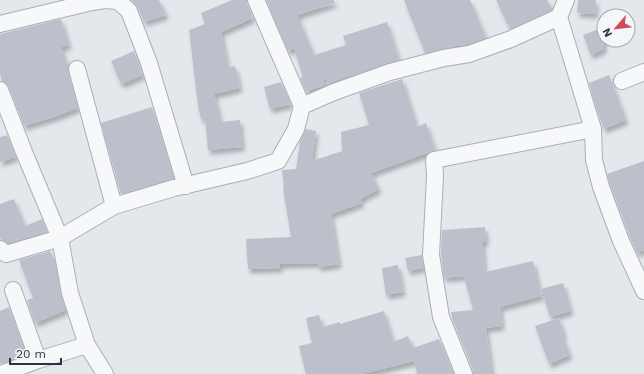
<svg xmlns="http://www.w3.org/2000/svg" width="644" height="374" font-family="'Work Sans',sans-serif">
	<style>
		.building { fill: #bbc0ca; filter: url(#shadow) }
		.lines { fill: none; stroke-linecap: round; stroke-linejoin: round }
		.minor-casing { stroke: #a9aeb7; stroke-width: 18 }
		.minor { stroke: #f7f8fa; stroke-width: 16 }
	</style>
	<defs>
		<filter id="shadow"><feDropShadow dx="2.5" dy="4.5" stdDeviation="2" flood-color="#0004"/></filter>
	</defs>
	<rect width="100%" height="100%" fill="#e4e7ec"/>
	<!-- building -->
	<g class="building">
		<polygon points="131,0 159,0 166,15 144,22 138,7"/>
		<polygon points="232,0 247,0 247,4 253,18 221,32 228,68 235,66 240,88 214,94 221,122 240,120 242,147 208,150 205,118 201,119 198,106 189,30 205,24 201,13"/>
		<polygon points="266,0 334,0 335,3 297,15 314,55 346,45 343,36 387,22 399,60 387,63 327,84 325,74 323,86 306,91 300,78 303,77 294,48 288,51"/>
		<polygon points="404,0 470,0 486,38 467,45 460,46 459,45 453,47 425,53"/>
		<polygon points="496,0 547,0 552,9 552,10 510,29"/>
		<polygon points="578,0 596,0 595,14 577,13"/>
		<polygon points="61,19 69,45 61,47 68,66 68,71 78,108 54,117 24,126 9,87 6,83 2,81 0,73 0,34"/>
		<polygon points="604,27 604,49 591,55 583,35"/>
		<polygon points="134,51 143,75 121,84 111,61"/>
		<polygon points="609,75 626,120 604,129 597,110 589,83"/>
		<polygon points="402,79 417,127 426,123 435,150 371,173 379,189 360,199 362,203 331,214 339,264 319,267 318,263 280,264 280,268 248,269 246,239 291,237 283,188 284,188 282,170 296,169 300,141 306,129 316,131 312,161 342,151 341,132 369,125 359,93"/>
		<polygon points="281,82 291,104 270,109 264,87"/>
		<polygon points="152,107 174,178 121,194 101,123"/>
		<polygon points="7,135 16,157 0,162 0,137"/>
		<polygon points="644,161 644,250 637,253 630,237 610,184 607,174"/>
		<polygon points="14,199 25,226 42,219 47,232 8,243 1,240 0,237 0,204"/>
		<polygon points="485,227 486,242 482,242 485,272 533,261 541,296 500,307 502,326 486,328 492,374 473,374 473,370 452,318 451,312 473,310 464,276 444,278 441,254 442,230"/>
		<polygon points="50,251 55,261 61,295 66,310 35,323 27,300 33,298 19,260"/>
		<polygon points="422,255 423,268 408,271 405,258"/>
		<polygon points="398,265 403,292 386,295 382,268"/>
		<polygon points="563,283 571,311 550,317 541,289"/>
		<polygon points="9,307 26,354 0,364 0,311"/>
		<polygon points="384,311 393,342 408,336 413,348 439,339 454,374 417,374 414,361 362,374 306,374 299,346 312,343 306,318 319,315 322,327 340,322 340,324"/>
		<polygon points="559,318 564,334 562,335 570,355 549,364 535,326"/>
	</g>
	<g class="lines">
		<!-- minor casing -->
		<g class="minor-casing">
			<g id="minor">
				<polyline points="256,0 302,106"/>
				<polyline points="559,17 593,129 594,160 601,187 621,241 644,291"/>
				<polyline points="0,24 92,2 105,0 118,1 129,11 149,63 186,186"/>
				<polyline points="77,69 114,206"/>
				<polyline points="622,81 644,72"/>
				<polyline points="0,90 24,152 60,238 6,254 0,249"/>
				<polyline points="13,290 38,360"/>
				<polyline points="1,374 38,360 87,345"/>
				<polyline points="105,374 87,345 83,333 70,293 60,238 114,206 174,188 247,171 278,161 296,129 302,106 334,92 390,72 444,58 469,54 511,39 559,17 566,0"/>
				<polyline points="464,374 441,317 431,255 435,176 434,160 593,129"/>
			</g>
		</g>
		<!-- minor -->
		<use href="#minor" class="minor"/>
	</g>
	<!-- north arrow -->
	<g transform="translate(616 28) rotate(242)"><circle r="19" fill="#f4f6f9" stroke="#a4a8b1"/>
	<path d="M0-3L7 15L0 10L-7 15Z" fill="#d1495b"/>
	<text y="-6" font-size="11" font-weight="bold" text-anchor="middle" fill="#2b3445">N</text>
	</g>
	<!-- scale -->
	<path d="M10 358v6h51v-6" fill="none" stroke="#2b3445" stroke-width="2"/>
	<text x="16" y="358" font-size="12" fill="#2b3445" stroke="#f4f6f9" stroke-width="3" paint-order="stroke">20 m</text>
</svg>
